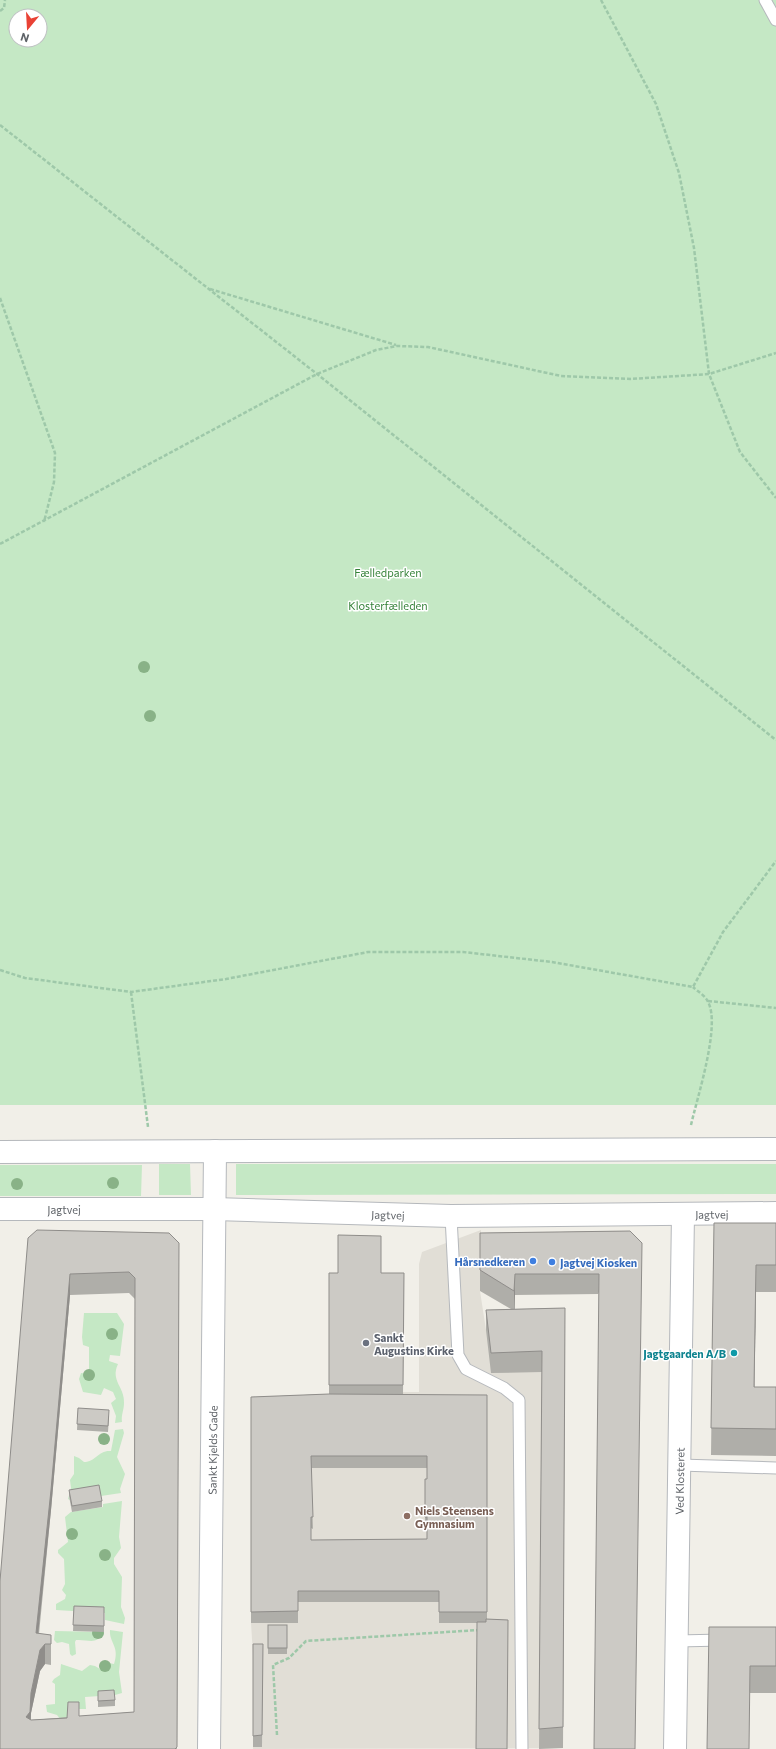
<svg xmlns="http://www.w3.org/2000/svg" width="776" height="1749" font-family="Commissioner,sans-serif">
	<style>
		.education { fill: #e1ded6 }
		.green { fill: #c5e8c5; fill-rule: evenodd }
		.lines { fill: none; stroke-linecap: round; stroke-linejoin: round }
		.service-casing { stroke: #b5b8bc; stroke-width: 13 }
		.minor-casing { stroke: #b5b8bc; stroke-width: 24 }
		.tertiary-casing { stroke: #b5b8bc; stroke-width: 24 }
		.path { stroke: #9ec8a9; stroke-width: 2.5; stroke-dasharray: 4 2; stroke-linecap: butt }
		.service { stroke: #fff; stroke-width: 11 }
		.minor { stroke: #fff; stroke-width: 22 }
		.tertiary { stroke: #fff; stroke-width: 22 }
		.tree { fill: #89b287 }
		.wall { fill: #afaea9; fill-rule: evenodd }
		.shaded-wall { fill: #8f8d8a }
		.building { fill: #cccac5; stroke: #8f8d8a; fill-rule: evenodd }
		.shop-dot { fill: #3f7fe0; stroke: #fff; stroke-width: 1.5 }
		.worship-dot { fill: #6b7280; stroke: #fff; stroke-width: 1.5 }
		.culture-dot { fill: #0f9aa8; stroke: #fff; stroke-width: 1.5 }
		.education-dot { fill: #8d6e63; stroke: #fff; stroke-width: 1.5 }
		.labels { text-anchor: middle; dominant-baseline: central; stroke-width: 3; stroke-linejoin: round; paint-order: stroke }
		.park-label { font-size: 11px; fill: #348138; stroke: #fff }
		.street-label { font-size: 11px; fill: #5f6368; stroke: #fff }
		.shop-label { font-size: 11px; font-weight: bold; fill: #366cbe; stroke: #fff; text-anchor: end }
		.worship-label { font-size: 11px; font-weight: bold; fill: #5b616d; stroke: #fff; text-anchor: start }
		.culture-label { font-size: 11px; font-weight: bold; fill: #0d838f; stroke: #fff; text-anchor: end }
		.education-label { font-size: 11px; font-weight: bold; fill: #785e54; stroke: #fff; text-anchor: start }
	</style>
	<rect width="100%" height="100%" fill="#f1efe8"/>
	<!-- education -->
	<polygon class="education" points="481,1230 480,1291 486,1330 565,1328 563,1748 253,1749 253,1655 251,1623 329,1406 403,1406 403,1392 419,1392 419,1264 422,1252"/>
	<!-- green -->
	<g class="green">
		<path d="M0 0H776V1105H0ZM16 16H40V40H16Z"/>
		<polygon points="159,1164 190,1164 191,1195 159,1195"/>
		<polygon points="236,1164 776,1164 776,1194 236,1195"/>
		<polygon points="0,1165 142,1165 141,1196 0,1196"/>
		<path d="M84 1313H117L124 1324 120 1356 110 1355 109 1361 118 1364C110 1381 125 1387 124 1403 124 1410 121 1415 122 1422L115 1423 116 1416 111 1403 116 1399 113 1392 104 1388 101 1395 83 1392 79 1379 81 1373 89 1374V1347L83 1345 82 1337Z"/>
		<path d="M123 1429 124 1433 117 1457 125 1474 120 1489 121 1493 101 1496 99 1491 69 1496 70 1500 68 1499 71 1488 70 1480 74 1474V1456L79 1458 84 1462C96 1462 98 1450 111 1451L115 1430Z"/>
		<polygon points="122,1501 119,1537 121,1548 114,1558 114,1564 122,1577 121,1607 125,1618 124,1624 105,1620 105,1613 56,1610 56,1604 65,1599 66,1595 62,1590 65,1584 64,1559 58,1553 58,1550 68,1542 65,1517 71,1512 103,1507 103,1504"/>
		<path d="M110 1630 123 1632 119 1672 122 1693 115 1695 85 1697 86 1709H71L69 1719 62 1721 57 1715 47 1712 46 1705 55 1704V1684L52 1682 54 1679 60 1675 61 1664 82 1671 90 1665 95 1666 100 1669 106 1668 109 1663 114 1664C120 1646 109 1643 110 1630Z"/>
		<path d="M55 1631 103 1632C97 1646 88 1639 76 1640L75 1642 76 1654 72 1656 70 1654 69 1644 62 1642 57 1643 54 1640Z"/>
	</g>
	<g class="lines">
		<!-- service casing -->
		<g class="service-casing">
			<g id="service">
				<polyline points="765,0 776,20"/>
				<polyline points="451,1216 458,1355 466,1369 504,1388 519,1400 522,1749"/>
				<polyline points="680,1465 776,1468"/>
				<polyline points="677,1641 723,1640"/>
			</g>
		</g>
		<!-- minor casing -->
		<g class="minor-casing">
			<g id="minor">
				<path id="s1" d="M209 1749 215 1151"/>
				<path id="s2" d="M675 1749 683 1214"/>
			</g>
		</g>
		<!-- tertiary casing -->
		<g class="tertiary-casing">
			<g id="tertiary">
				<polyline points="0,1152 776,1149"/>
				<path id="s3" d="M0 1209H214L451 1216 776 1213"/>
			</g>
		</g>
		<!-- path -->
		<g class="path">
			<polyline points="601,0 656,104 679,173 694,248 709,374 740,452 776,498"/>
			<polyline points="0,11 4,8 5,0"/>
			<polyline points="0,125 317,374 776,740"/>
			<polyline points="210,289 396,345"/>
			<polyline points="0,298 55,453 54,482 44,522"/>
			<polyline points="0,544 317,374 376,350 397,346 428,347 561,376 631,379 709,374 776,353"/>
			<polyline points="0,970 25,978 131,992 226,979 368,952 463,952 552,962 693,987 723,932 776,861"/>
			<polyline points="131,992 148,1127"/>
			<polyline points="708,1001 776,1008"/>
			<path d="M691 1125C697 1098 721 1025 708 1002 706 996 697 991 693 987"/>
			<polyline points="277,1735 273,1665 289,1658 306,1641 479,1630"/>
		</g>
		<!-- service -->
		<use href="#service" class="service"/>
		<!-- minor -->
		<use href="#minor" class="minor"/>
		<!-- tertiary -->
		<use href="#tertiary" class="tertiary"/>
	</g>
	<!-- trees -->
	<g class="tree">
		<circle cx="144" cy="667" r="6"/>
		<circle cx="150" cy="716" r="6"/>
		<circle cx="113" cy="1183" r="6"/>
		<circle cx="17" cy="1184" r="6"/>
		<circle cx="112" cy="1334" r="6"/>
		<circle cx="89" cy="1375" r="6"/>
		<circle cx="104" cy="1439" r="6"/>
		<circle cx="72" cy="1534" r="6"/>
		<circle cx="105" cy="1555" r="6"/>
		<circle cx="98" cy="1633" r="6"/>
		<circle cx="105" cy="1666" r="6"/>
	</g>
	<!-- wall -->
	<g class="wall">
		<polygon points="714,1223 776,1223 776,1292 756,1292 754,1387 776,1387 776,1456 711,1455"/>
		<polygon points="630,1231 598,1294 515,1295 515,1309 565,1308 563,1748 539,1749 542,1372 491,1373 486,1330 486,1310 511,1309 480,1291 480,1233"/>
		<path d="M28 1238 179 1243 177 1749H0ZM129 1293 135 1299 134 1712 31 1720V1713L40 1671 45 1664 51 1665V1635L39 1634 51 1510 70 1295Z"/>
		<path d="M329 1273H404L403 1395H487V1619L508 1620 477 1623H439V1602H298V1623H251V1397L329 1394ZM311 1468H427V1479H425V1528L427 1529V1539L311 1540V1528L313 1529Z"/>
		<polygon points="78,1408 109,1416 108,1432 77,1430"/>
		<polygon points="69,1490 102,1501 102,1507 72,1512 69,1496"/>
		<polygon points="74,1606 104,1607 104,1632 73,1631"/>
		<rect x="268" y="1625" width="19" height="29"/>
		<polygon points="709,1627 776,1627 776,1693 750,1693"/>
		<polygon points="253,1644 263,1644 262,1747 253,1747"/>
		<polygon points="98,1691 115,1700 115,1706 98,1707"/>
	</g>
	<!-- shaded-wall -->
	<g class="shaded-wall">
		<polygon points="756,1265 756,1292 754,1414 754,1387"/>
		<polygon points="70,1274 70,1295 51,1510 36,1654 36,1633"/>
		<polygon points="515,1274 515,1295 514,1311 514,1291"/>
		<polygon points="45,1644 45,1664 40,1671 31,1713 30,1733 26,1717 40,1650"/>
	</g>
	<!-- building -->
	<g class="building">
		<polygon points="714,1223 776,1223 776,1265 756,1265 754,1387 776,1387 776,1429 711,1428"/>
		<path d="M37 1230 169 1233 179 1243 177 1747 175 1749H0V1581L28 1238ZM129 1272 135 1278 134 1712 79 1716V1702H68L67 1718 31 1720 26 1717 30 1712 31 1693 40 1650 45 1644H51V1635L36 1633 51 1490 70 1274Z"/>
		<polygon points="630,1231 642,1243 635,1749 594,1749 599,1274 515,1274 514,1291 480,1270 480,1233"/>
		<polygon points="338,1235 381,1236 381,1273 404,1273 403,1385 329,1385 329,1273 338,1273"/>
		<polygon points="565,1308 563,1727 539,1729 542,1351 491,1353 486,1310"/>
		<path d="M329 1394 487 1395V1612H439V1591H298V1611L251 1612V1397ZM311 1456H427V1479H425V1517H427V1539L311 1540V1517H313Z"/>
		<polygon points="78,1408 109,1410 108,1426 77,1424"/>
		<polygon points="99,1485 102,1501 72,1506 69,1490"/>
		<polygon points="74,1606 104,1607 104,1626 73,1625"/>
		<polygon points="486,1619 508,1620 507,1749 476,1749 477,1622 486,1622"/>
		<rect x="268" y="1625" width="19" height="23"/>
		<polygon points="709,1627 776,1627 776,1666 750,1666 749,1749 707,1749"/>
		<polygon points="253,1644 263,1644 262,1735 253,1736"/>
		<polygon points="114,1690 115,1700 98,1701 98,1691"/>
	</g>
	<!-- markers -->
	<g class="shop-dot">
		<circle cx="533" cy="1261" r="4"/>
		<circle cx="552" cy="1262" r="4"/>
	</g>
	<circle class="worship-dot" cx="366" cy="1343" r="4"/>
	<circle class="culture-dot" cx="734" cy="1353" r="4"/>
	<circle class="education-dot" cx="407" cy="1516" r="4"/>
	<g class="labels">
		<!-- park labels -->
		<g class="park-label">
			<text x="388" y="572">Fælledparken</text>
			<text x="388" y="605">Klosterfælleden</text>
		</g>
		<!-- street labels -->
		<g class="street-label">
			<text stroke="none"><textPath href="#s3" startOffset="64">Jagtvej</textPath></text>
			<text stroke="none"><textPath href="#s3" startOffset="388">Jagtvej</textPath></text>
			<text stroke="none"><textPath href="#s3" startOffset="712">Jagtvej</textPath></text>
			<text stroke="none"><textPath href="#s1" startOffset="299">Sankt Kjelds Gade</textPath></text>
			<text stroke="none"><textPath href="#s2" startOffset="268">Ved Klosteret</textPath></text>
		</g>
		<!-- shop labels -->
		<g class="shop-label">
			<text x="525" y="1261">Hårsnedkeren</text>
			<text x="560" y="1262" text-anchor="start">Jagtvej Kiosken</text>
		</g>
		<!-- worship labels -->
		<g class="worship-label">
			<text x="374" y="1337">Sankt<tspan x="374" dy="13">Augustins Kirke</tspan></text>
		</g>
		<!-- culture labels -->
		<g class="culture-label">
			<text x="726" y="1353">Jagtgaarden A/B</text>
		</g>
		<!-- education labels -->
		<g class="education-label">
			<text x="415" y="1510">Niels Steensens<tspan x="415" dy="13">Gymnasium</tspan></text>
		</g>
	</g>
	<!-- north arrow -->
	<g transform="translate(28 28) rotate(198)"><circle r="19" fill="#ffffff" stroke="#bfc1c3"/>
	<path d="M0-3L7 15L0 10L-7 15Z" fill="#e94235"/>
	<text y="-6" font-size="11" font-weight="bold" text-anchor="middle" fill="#5f6368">N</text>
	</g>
</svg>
